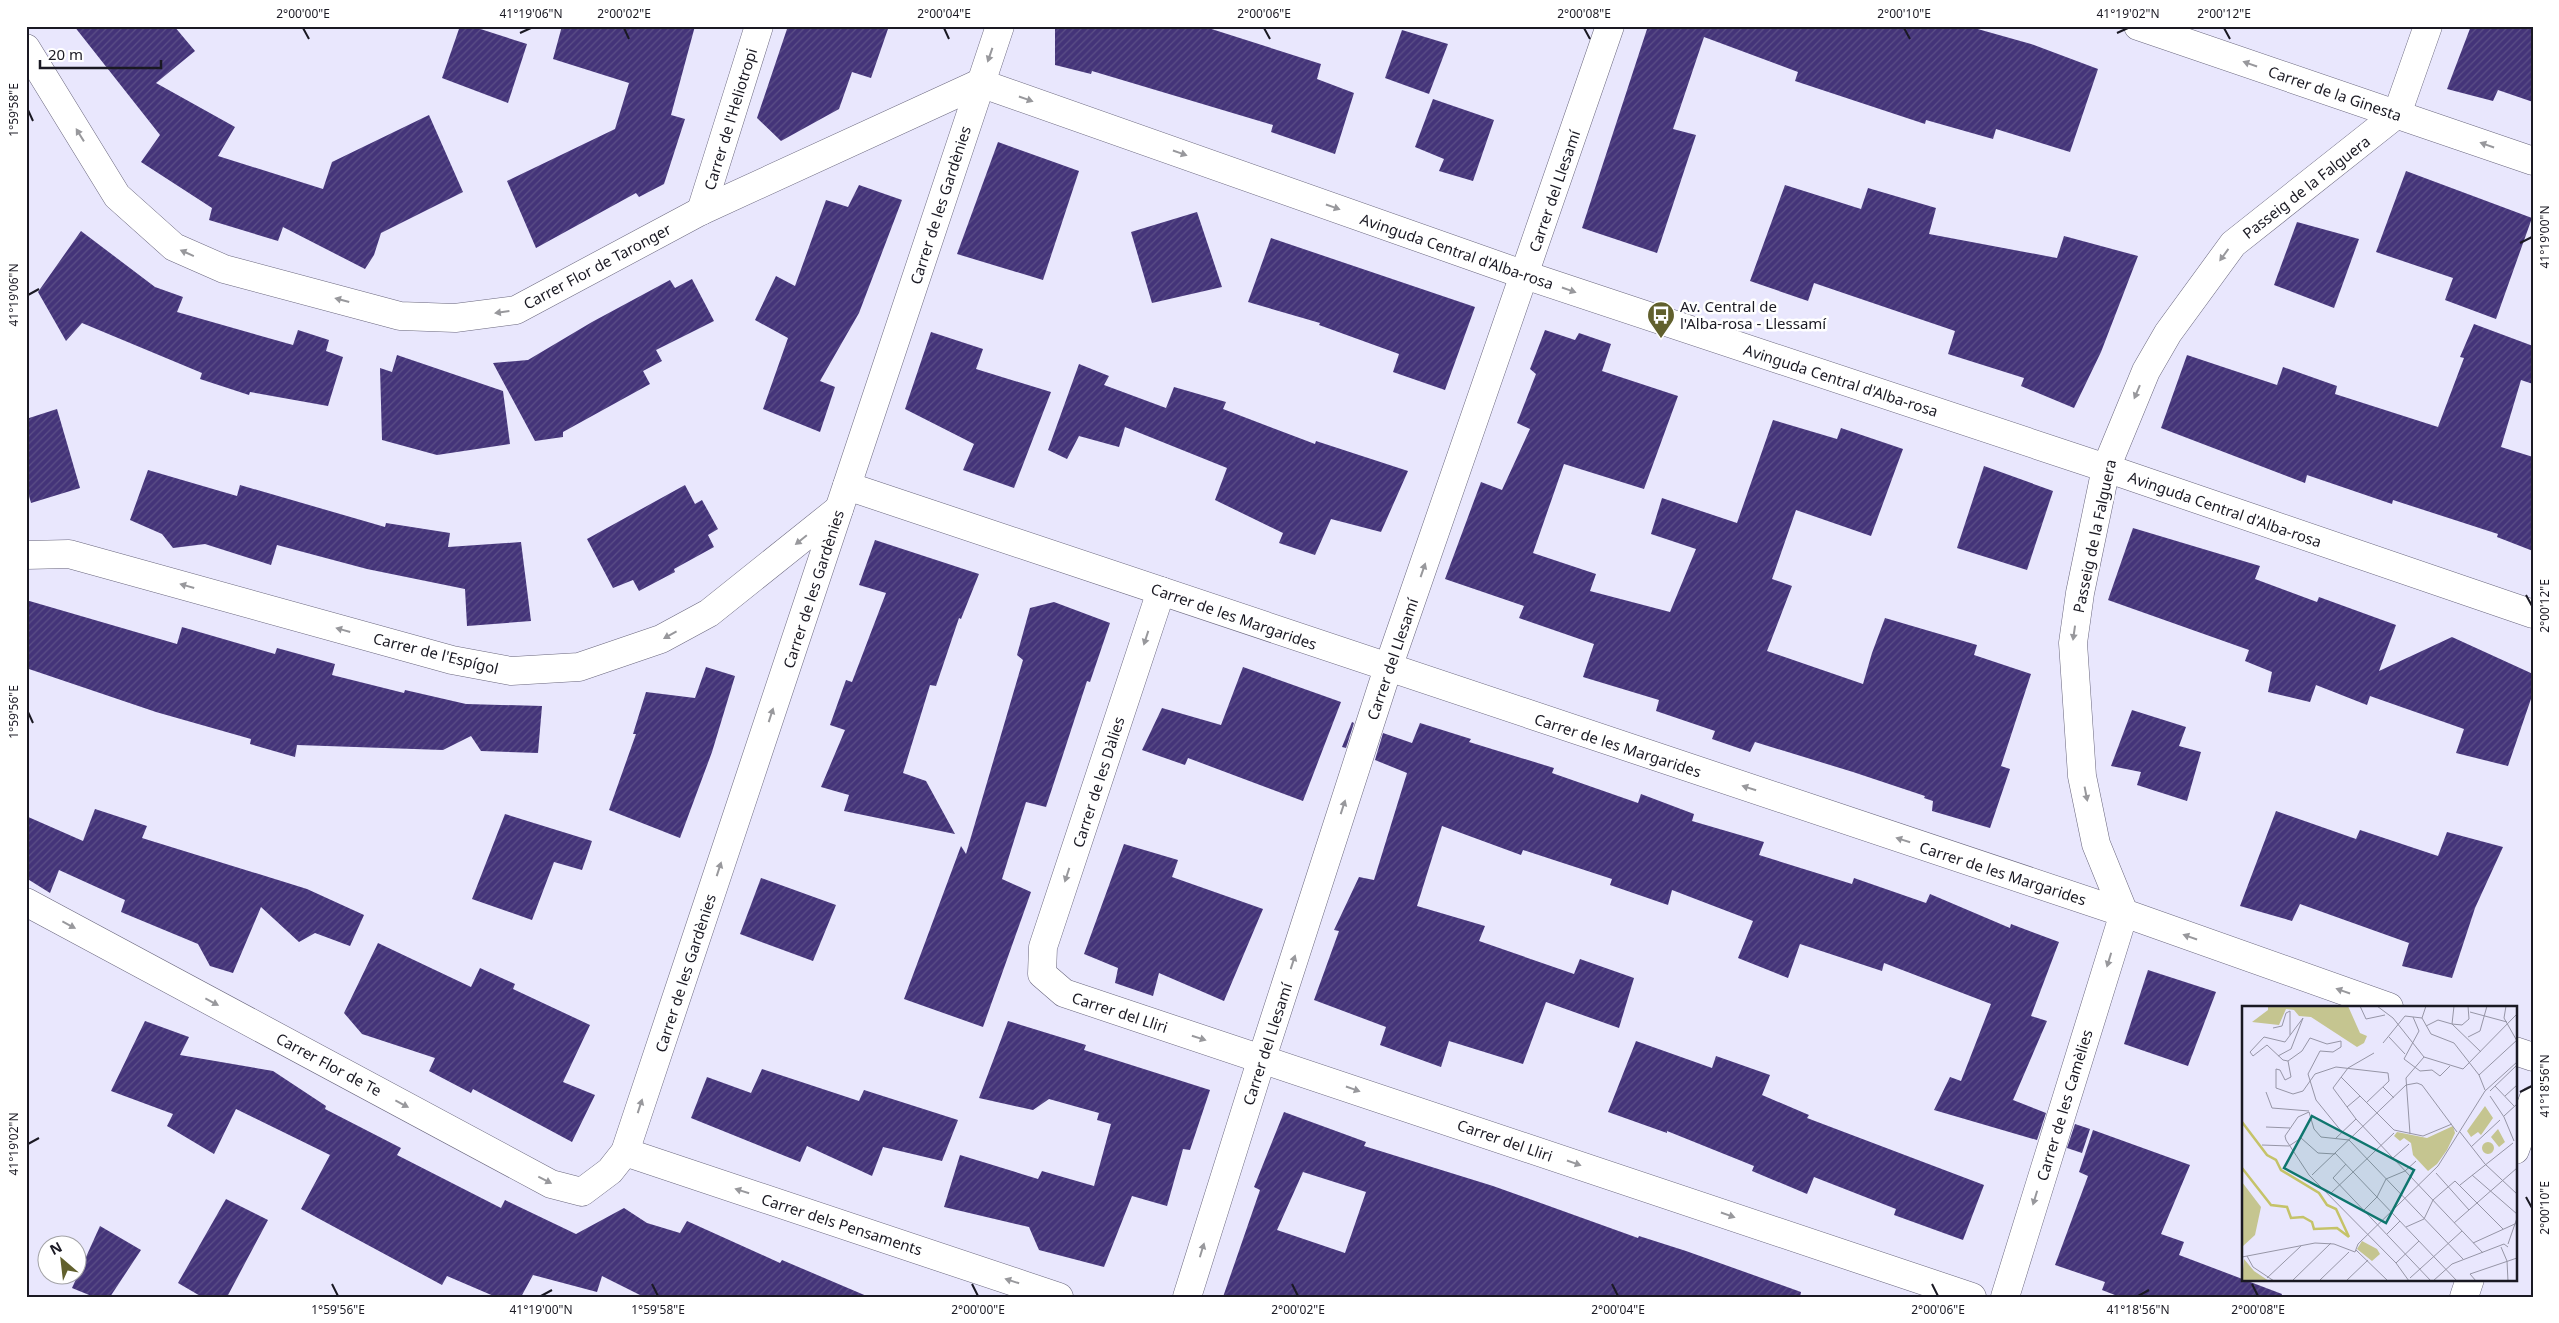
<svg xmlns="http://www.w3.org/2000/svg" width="2559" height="1323" font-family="'Noto Sans',sans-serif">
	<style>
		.building { fill: url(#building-hatch); fill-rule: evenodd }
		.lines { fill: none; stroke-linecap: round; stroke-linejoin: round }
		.minor-casing { stroke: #69667d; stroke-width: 29 }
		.minor { stroke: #fff; stroke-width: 28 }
		.oneway { fill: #98989c }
		.ticks { fill: none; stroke: #1a1923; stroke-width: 2 }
		.labels { text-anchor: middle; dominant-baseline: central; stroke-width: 5; stroke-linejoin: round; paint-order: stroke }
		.street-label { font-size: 15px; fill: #1a1923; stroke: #fff }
		.poi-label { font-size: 15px; fill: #1a1923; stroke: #fff; text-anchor: start }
		.inset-river { fill: none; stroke: #c5c369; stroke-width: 2.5 }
		.inset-road { fill: none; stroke: #9695a6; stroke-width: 1 }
		.view { fill: #0f766e; fill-opacity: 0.15; stroke: #0f766e; stroke-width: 2.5 }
		.inset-edge { fill: none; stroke: #1a1923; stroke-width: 2.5 }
		.neatline { fill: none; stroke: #1a1923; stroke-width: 2 }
		.ticks-label { font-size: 12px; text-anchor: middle; fill: #1a1923 }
	</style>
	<defs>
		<pattern id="building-hatch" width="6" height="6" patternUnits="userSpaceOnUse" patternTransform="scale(1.25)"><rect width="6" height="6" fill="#443479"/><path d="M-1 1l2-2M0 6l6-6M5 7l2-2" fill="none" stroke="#5c4f87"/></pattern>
	</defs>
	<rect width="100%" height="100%" fill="#e9e7fd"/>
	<!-- building -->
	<g class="building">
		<polygon points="74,26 174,26 195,51 156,83 235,127 218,156 323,189 332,162 429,115 463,192 381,233 374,255 365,269 283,227 278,241 209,220 212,208 141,162 160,135"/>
		<polygon points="460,26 471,26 527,44 508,103 442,78"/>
		<polygon points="562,26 695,26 671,115 685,119 664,184 639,197 636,193 536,248 507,181 615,129 629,83 553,59"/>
		<polygon points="788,26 889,26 871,78 852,72 839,109 781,141 757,118"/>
		<polygon points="1055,26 1202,26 1321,64 1317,79 1354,93 1335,154 1271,132 1273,125 1092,71 1091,74 1055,65"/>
		<polygon points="1648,26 1967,26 2031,44 2098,69 2070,152 1996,129 1993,139 1926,120 1925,124 1795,81 1798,72 1704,37 1673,129 1696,135 1657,253 1582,228"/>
		<polygon points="2471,26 2533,26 2533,102 2498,90 2493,101 2447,89"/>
		<polygon points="1402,30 1448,44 1429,94 1385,78"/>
		<polygon points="1433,99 1494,120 1473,181 1439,171 1444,159 1415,147"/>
		<polygon points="998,142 1079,171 1043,280 957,254"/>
		<polygon points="2406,171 2532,218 2496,319 2445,300 2453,278 2376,252"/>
		<polygon points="859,185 902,200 859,313 820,381 835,387 820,432 763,409 788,338 755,320 776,276 795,286 826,200 848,207"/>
		<polygon points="1785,185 1861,209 1868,188 1936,208 1929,234 2057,258 2064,236 2138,256 2101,352 2074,408 2021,386 2024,378 1948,354 1955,331 1814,283 1808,301 1750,281"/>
		<polygon points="1197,212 1222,287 1152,303 1131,232"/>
		<polygon points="2297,222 2359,239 2334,308 2274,285"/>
		<polygon points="81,231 155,287 183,297 177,312 293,345 298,330 329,340 326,351 343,357 328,406 250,392 249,395 200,379 202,373 82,323 66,341 38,292"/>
		<polygon points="1271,238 1475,307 1445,390 1393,372 1399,354 1319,325 1320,323 1248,302"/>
		<polygon points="692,279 714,321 656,350 662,361 643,371 650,384 563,432 563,437 535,441 493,363 528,360 592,322 670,280 675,288"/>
		<polygon points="2474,324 2533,346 2533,384 2521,380 2501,447 2533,457 2533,551 2497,537 2498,534 2393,500 2392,504 2307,475 2305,483 2161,428 2187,355 2277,385 2283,367 2337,386 2335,394 2438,427 2464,358 2460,357"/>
		<polygon points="1545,330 1575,340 1579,333 1611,344 1602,371 1678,396 1644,489 1564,464 1533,553 1596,574 1590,591 1670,612 1696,549 1651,534 1662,498 1737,523 1773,420 1837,439 1841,428 1903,449 1871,536 1796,510 1772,579 1792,586 1767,651 1863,684 1872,653 1885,618 1977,645 1974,655 2031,674 2001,766 2010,769 1990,828 1932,811 1933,801 1924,798 1925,796 1853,772 1755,742 1750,752 1712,739 1715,731 1656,711 1659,700 1583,677 1594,644 1519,618 1524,606 1445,579 1481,482 1502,490 1530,429 1517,423 1536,374 1530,369"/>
		<polygon points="931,332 983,349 976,369 1051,392 1014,488 963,470 974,444 905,409"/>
		<polygon points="397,355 503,391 510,444 437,455 382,440 380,368 392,372"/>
		<polygon points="1079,364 1109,376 1104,385 1166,408 1174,387 1226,402 1223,409 1315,444 1316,441 1408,471 1381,532 1331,519 1315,555 1279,543 1283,533 1215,500 1227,468 1125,427 1119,447 1079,436 1067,459 1048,450"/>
		<polygon points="57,409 80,488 31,503 26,485 26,419"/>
		<polygon points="1984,466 2053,491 2027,570 1957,548"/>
		<polygon points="148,470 237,496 240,485 385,527 386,523 450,533 448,547 521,542 531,621 467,626 465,589 367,569 277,545 271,565 205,544 173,548 162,534 130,520"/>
		<polygon points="685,485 695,504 702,500 718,529 708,535 714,547 674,569 675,572 639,591 633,580 613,588 587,539"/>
		<polygon points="2133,528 2260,566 2255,579 2317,602 2319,597 2396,625 2379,671 2452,637 2533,674 2533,693 2508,766 2456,753 2464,729 2370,696 2367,705 2316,685 2310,702 2268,692 2272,672 2245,661 2249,650 2108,600"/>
		<polygon points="875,540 979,574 961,619 959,618 936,686 930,685 903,773 926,781 955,834 844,811 849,795 821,787 845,730 830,725 846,680 852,682 886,593 859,585"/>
		<polygon points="26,600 177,644 182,627 275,654 277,648 335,664 332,675 404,693 405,690 466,704 542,706 538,753 481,751 471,736 443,750 297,745 295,757 250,744 251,739 156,712 26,668"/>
		<polygon points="1054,602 1110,623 1090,682 1087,681 1046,807 1026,802 1002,879 1031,892 983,1027 904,999 961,846 966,854 1023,660 1017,655 1030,608"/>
		<polygon points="706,667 735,676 712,752 680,838 609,810 636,734 633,734 646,692 695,698"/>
		<polygon points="1243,667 1341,702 1303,801 1188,758 1185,765 1142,750 1162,708 1221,725"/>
		<polygon points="2132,710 2186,727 2179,746 2201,752 2187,801 2137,785 2141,772 2111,766"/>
		<polygon points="1352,722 1354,723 1346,748 1342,747"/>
		<polygon points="1420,723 1471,739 1469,742 1554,768 1552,773 1638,803 1641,794 1694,814 1692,821 1764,842 1759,855 1852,884 1854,878 1926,903 1930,894 2010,928 2011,924 2059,942 2031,1016 2047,1021 2013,1100 2046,1113 2037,1140 1934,1110 1950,1077 1961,1081 1991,1004 1884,963 1882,971 1800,944 1788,978 1738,958 1753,921 1672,890 1668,905 1610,885 1612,879 1523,850 1521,855 1442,826 1417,906 1485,926 1479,941 1574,974 1580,959 1634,978 1619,1028 1546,1002 1523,1064 1449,1041 1441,1067 1380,1045 1386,1027 1314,1000 1339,931 1334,930 1359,877 1374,880 1407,773 1375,760 1383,733 1412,743"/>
		<polygon points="95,809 147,826 142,838 307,889 364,915 350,946 315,933 299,942 261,907 233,973 210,966 198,944 121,912 125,900 59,870 50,893 26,878 26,816 83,841"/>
		<polygon points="2276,811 2356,839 2360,830 2438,856 2447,832 2503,847 2475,908 2452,978 2402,966 2409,943 2300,904 2292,921 2240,906"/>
		<polygon points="505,814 592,841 582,870 554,862 532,920 472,899"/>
		<polygon points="1124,844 1178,860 1172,877 1263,909 1224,1001 1159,973 1153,996 1115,983 1118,968 1084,954"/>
		<polygon points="761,878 836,905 813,961 740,934"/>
		<polygon points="378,943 471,987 480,968 515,984 513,989 590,1025 563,1082 595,1095 572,1142 473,1089 471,1093 429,1071 435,1058 362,1034 344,1013"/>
		<polygon points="2148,970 2216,992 2188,1066 2124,1044"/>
		<polygon points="145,1021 189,1037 180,1055 273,1071 326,1106 325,1109 401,1148 397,1155 501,1208 505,1200 576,1234 624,1208 647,1223 680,1233 687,1221 780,1263 782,1260 869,1297 644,1297 602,1276 597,1292 533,1275 521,1297 496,1297 447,1276 442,1285 301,1209 330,1155 236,1109 214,1154 167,1126 173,1114 111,1091"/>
		<polygon points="1008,1021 1086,1045 1084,1050 1210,1090 1190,1150 1183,1149 1167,1206 1132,1196 1104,1267 1039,1250 1029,1227 944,1207 960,1155 1038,1179 1042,1171 1094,1186 1111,1124 1097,1120 1099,1113 1049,1099 1033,1110 979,1098"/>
		<polygon points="1636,1041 1712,1068 1716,1056 1770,1075 1762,1095 1809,1115 1807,1118 1984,1185 1963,1240 1894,1215 1896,1209 1814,1177 1807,1194 1752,1171 1754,1166 1667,1131 1667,1133 1608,1112"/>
		<polygon points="762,1069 859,1101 864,1090 958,1120 942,1161 883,1147 872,1176 807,1146 800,1162 691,1118 707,1077 751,1093"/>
		<path d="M1284 1112 1366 1142 1364 1146 1493 1186 1638 1238 1639 1236 1686 1251 1801 1292 1800 1297H1223L1260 1190 1254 1187ZM1303 1172 1366 1192 1345 1253 1277 1230Z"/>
		<polygon points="2075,1124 2090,1129 2082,1153 2067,1148"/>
		<polygon points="2093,1130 2190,1165 2161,1234 2184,1242 2179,1255 2282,1294 2281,1297 2120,1297 2102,1290 2105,1282 2055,1265 2088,1176 2079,1172"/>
		<polygon points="226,1199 268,1220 227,1297 202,1297 178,1283"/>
		<polygon points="100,1226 141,1250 110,1297 94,1297 72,1288"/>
	</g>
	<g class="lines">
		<!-- minor casing -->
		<g class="minor-casing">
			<g id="minor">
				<polyline points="2138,26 2533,161"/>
				<polyline points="26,48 117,196 174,247 224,269 400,316 455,318 516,310 701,211 980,83"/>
				<polyline points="980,83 1525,275 2106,468 2533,614"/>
				<polyline points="701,211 759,26"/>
				<polyline points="847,486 2124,913 2389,1007"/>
				<polyline points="26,555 69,554 452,660 511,671 579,667 661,639 709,613 839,509"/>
				<polyline points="1161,591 1043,947 1042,974 1064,993 1972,1297"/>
				<polyline points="26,902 551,1184 582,1192 610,1171 625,1152 1000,26"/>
				<polyline points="2515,1051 2533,1057"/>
				<polyline points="2515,1150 2533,1100"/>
				<polyline points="625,1152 1059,1297"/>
				<polyline points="1187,1297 1262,1058 1388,668 1610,26"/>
				<polyline points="2005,1297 2124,913 2096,844 2082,776 2073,643 2080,593 2106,468 2146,371 2168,333 2233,244 2397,114 2428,26"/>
				<polyline points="2464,1297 2470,1279"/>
			</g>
		</g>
		<!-- minor -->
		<use href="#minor" class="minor"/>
	</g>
	<!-- one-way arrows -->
	<defs><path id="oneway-solid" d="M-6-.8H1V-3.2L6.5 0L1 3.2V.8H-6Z" transform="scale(1.25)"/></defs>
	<g class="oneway">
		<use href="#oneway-solid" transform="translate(990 55) rotate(109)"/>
		<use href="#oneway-solid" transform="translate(2250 64) rotate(-161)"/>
		<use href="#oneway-solid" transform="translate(1026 99) rotate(19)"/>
		<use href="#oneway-solid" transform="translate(80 135) rotate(-122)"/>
		<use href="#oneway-solid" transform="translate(2487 145) rotate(-161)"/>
		<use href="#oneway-solid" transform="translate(1180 153) rotate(19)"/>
		<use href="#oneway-solid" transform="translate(1333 207) rotate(19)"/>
		<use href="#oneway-solid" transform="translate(187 253) rotate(-156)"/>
		<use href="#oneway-solid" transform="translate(2224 255) rotate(126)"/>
		<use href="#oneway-solid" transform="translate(1569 290) rotate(19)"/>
		<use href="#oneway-solid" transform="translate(342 300) rotate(-165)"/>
		<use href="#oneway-solid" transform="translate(502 312) rotate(172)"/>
		<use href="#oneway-solid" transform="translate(2137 392) rotate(113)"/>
		<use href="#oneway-solid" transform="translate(801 540) rotate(141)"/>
		<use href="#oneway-solid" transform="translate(1423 570) rotate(-71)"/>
		<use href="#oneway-solid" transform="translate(187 586) rotate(-164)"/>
		<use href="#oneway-solid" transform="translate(343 630) rotate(-164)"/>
		<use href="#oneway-solid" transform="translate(2074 633) rotate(98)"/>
		<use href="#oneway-solid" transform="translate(670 635) rotate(151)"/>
		<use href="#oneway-solid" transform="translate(1146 638) rotate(108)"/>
		<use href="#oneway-solid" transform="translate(771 715) rotate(-72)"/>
		<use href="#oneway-solid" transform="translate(1749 788) rotate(-162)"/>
		<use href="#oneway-solid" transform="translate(2086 794) rotate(79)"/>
		<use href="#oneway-solid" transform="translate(1343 807) rotate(-72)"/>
		<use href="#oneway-solid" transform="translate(1903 840) rotate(-162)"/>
		<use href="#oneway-solid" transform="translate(719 869) rotate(-72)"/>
		<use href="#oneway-solid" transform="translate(1067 875) rotate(108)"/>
		<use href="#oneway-solid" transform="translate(69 925) rotate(28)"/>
		<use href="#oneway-solid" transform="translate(2190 937) rotate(-161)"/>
		<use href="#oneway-solid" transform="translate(2109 960) rotate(107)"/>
		<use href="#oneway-solid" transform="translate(1293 962) rotate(-72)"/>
		<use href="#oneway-solid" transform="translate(2343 991) rotate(-161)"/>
		<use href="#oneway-solid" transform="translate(212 1002) rotate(28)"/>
		<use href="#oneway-solid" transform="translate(1199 1038) rotate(18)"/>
		<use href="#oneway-solid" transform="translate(1353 1089) rotate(19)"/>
		<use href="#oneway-solid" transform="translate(402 1104) rotate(28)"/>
		<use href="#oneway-solid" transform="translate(640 1106) rotate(-72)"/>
		<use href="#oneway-solid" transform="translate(1574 1163) rotate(19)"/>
		<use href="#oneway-solid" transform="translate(545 1180) rotate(27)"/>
		<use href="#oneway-solid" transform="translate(742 1191) rotate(-162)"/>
		<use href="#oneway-solid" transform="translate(2035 1198) rotate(107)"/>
		<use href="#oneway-solid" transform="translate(1728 1215) rotate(19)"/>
		<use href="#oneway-solid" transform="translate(1202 1250) rotate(-73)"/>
		<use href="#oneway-solid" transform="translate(1012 1281) rotate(-162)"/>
	</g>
	<!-- ticks -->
	<path class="ticks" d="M303 28 309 39M624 28 629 39M944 28 949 39M1264 28 1270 39M1584 28 1590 39M1904 28 1910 39M2224 28 2230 39M520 33 531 28M2117 33 2128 28M28 110 33 121M2520 243 2532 237M28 295 39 289M2526 595 2532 606M28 712 33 723M2520 1092 2532 1086M28 1144 39 1138M2526 1197 2532 1208M332 1284 338 1296M652 1284 658 1296M972 1284 978 1296M1292 1284 1298 1296M1612 1284 1618 1296M1932 1284 1938 1296M2252 1284 2258 1296M541 1296 552 1290M2138 1296 2149 1290"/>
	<!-- icons -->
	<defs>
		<g id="bus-pin" transform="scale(1.4375)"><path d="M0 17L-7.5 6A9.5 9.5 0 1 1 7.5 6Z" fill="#61602d" stroke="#fff"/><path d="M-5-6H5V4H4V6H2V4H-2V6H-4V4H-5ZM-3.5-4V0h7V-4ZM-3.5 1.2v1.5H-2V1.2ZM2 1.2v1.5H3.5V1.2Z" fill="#fff"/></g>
	</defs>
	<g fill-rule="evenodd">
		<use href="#bus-pin" x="1661" y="315"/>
	</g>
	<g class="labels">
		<!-- street labels -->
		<g class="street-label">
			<text transform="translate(2335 93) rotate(19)">Carrer de la Ginesta</text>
			<text transform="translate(730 119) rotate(-73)">Carrer de l'Heliotropi</text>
			<text transform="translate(2306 187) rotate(-38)">Passeig de la Falguera</text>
			<text transform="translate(1554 191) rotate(-71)">Carrer del Llesamí</text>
			<text transform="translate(940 205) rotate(-72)">Carrer de les Gardènies</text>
			<text transform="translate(1457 251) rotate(19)">Avinguda Central d'Alba-rosa</text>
			<text transform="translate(597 266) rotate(-28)">Carrer Flor de Taronger</text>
			<text transform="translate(1841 380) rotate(18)">Avinguda Central d'Alba-rosa</text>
			<text transform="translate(2225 509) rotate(19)">Avinguda Central d'Alba-rosa</text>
			<text transform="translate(2094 536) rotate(-78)">Passeig de la Falguera</text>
			<text transform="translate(813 589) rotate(-72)">Carrer de les Gardènies</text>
			<text transform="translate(1234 616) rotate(19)">Carrer de les Margarides</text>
			<text transform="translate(436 653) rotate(14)">Carrer de l'Espígol</text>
			<text transform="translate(1392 659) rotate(-71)">Carrer del Llesamí</text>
			<text transform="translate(1618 745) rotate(18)">Carrer de les Margarides</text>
			<text transform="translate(1098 782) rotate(-72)">Carrer de les Dàlies</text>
			<text transform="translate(2003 873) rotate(18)">Carrer de les Margarides</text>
			<text transform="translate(685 973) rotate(-72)">Carrer de les Gardènies</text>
			<text transform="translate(1120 1012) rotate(18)">Carrer del Lliri</text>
			<text transform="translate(1267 1044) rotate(-72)">Carrer del Llesamí</text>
			<text transform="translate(329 1064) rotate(28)">Carrer Flor de Te</text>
			<text transform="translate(2064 1105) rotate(-73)">Carrer de les Camèlies</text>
			<text transform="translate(1505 1140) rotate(19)">Carrer del Lliri</text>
			<text transform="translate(842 1224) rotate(18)">Carrer dels Pensaments</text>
		</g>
		<!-- poi labels -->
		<g class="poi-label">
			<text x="1680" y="306">Av. Central de<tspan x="1680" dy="17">l'Alba-rosa - Llessamí</tspan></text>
		</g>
	</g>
	<!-- overview -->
	<g transform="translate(2242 1006)">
		<rect width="275" height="275" fill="#e9e7fd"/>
		<path d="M26 0H106L118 27 125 30 122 37 115 41 69 11 57 10 52 4 44 3 37 19 10 16 26 4ZM0 176 19 201 13 229 0 241Z" fill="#c5c590"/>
		<path d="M243 100 251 112 239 129 236 126 229 131 225 125ZM211 120 213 127 205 144 195 158 186 165 171 149 169 137 162 132 158 135 152 130 155 126 185 132ZM2 253 12 265 27 275H0Z" fill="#c5c590"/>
		<path d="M256 123 263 136 257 141 249 131ZM240 142a6 6 0 1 1 12 0a6 6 0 1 1-12 0ZM120 235 135 243 138 248 130 255 115 243Z" fill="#c5c590"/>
		<path class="inset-river" d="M0 116 25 149 34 154 39 164 77 187 85 199 94 203 107 231M0 162 29 199 45 201 49 212 61 211 70 216 72 223 95 222 107 231"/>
		<path class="inset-road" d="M118 0 124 13 143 9M135 0 151 12 182 51 221 63 275 8M184 0 180 12 189 28 212 37 237 69 243 84M188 0H208M212 0 210 18 220 19 227 13 226 0M264 0 262 12 275 35M228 6 265 16M171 11 177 25 162 53 178 65 190 64 198 70 208 60M184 20 196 14 210 18 239 46M31 22 40 20 44 7 48 5V29M147 31 163 48M226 31 238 25 245 0M141 37 163 10 180 12M132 47 106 62 91 82 114 113 241 247M36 50 49 43 61 12 43 36 22 31 8 46 11 50 25 39 41 54 46 55M46 55 49 71 43 74 38 64 34 63V82L51 88 61 85 73 68 94 61 146 67 147 75 124 97M46 55 60 45 68 32 85 38 99 35V41L91 46 78 45 66 68 74 94 100 126M237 69 275 34M99 71 152 124 181 130 210 118M253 80 272 100M141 81 152 92M248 85 275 59M24 86 30 102 67 105M248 90 262 111 272 135M263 90 275 79M105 101 118 90M67 106 56 111 43 130 44 134 67 169 154 257 167 275M67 106 72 123 79 131 107 134M262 110 275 98M24 121 48 122M218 126 243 158 275 188M168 128 164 72 182 51M93 133 114 113M107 134 221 253M20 139 47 140M47 140 59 132 76 147 93 148M229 141 258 114M93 147 215 275M151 152 167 138M104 158 91 172 189 275M194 167 227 204M70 169 164 79 175 77 180 79 215 126M230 169 275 208M218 179 271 137M88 188 152 127M122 204 135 191 144 173 163 165 174 155M212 217 275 162M164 221 182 213 191 194 213 175 261 223M145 228 158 215M231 237 275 217M266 238 275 212M259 241 265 255 266 275M114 244 146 275M5 250 11 261 32 275M0 251 73 237 92 238 113 246 116 238 196 160 243 85 275 56M154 257 177 235M25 272 59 240M168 272 220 225M50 275 89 237M77 275 107 246M104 275 126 254M191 275 210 258 262 238 266 241M234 275 228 268 275 252"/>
		<path class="view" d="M70 110 172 164 144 217 42 162Z"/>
		<rect width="275" height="275" class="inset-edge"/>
	</g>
	<!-- border -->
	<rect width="2559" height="1323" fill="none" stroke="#ffffff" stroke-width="55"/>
	<!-- north arrow -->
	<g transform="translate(62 1260) rotate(332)"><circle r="24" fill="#ffffff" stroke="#a3a3a7"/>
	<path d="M0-4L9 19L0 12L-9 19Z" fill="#61602d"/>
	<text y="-8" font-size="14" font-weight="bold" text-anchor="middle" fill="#1a1923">N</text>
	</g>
	<!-- scale -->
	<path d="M40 60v8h121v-8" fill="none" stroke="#1a1923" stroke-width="2.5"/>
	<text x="48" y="60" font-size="15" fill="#1a1923" stroke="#ffffff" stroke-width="4" paint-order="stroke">20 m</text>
	<rect x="28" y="28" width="2504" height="1268" class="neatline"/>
	<g class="ticks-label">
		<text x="303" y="18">2°00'00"E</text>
		<text x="531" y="18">41°19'06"N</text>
		<text x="624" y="18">2°00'02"E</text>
		<text x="944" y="18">2°00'04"E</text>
		<text x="1264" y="18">2°00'06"E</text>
		<text x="1584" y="18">2°00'08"E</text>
		<text x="1904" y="18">2°00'10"E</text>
		<text x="2128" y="18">41°19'02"N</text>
		<text x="2224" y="18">2°00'12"E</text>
		<text transform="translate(14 110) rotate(-90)" y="4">1°59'58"E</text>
		<text transform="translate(2545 237) rotate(-90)" y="4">41°19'00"N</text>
		<text transform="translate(14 295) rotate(-90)" y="4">41°19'06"N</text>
		<text transform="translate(2545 606) rotate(-90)" y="4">2°00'12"E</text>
		<text transform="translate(14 712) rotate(-90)" y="4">1°59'56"E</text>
		<text transform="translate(2545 1086) rotate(-90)" y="4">41°18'56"N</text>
		<text transform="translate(14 1144) rotate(-90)" y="4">41°19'02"N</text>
		<text transform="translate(2545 1208) rotate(-90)" y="4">2°00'10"E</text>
		<text x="338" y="1314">1°59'56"E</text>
		<text x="541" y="1314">41°19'00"N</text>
		<text x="658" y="1314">1°59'58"E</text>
		<text x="978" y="1314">2°00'00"E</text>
		<text x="1298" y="1314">2°00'02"E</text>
		<text x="1618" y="1314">2°00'04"E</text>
		<text x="1938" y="1314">2°00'06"E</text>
		<text x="2138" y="1314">41°18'56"N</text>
		<text x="2258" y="1314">2°00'08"E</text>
	</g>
</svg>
